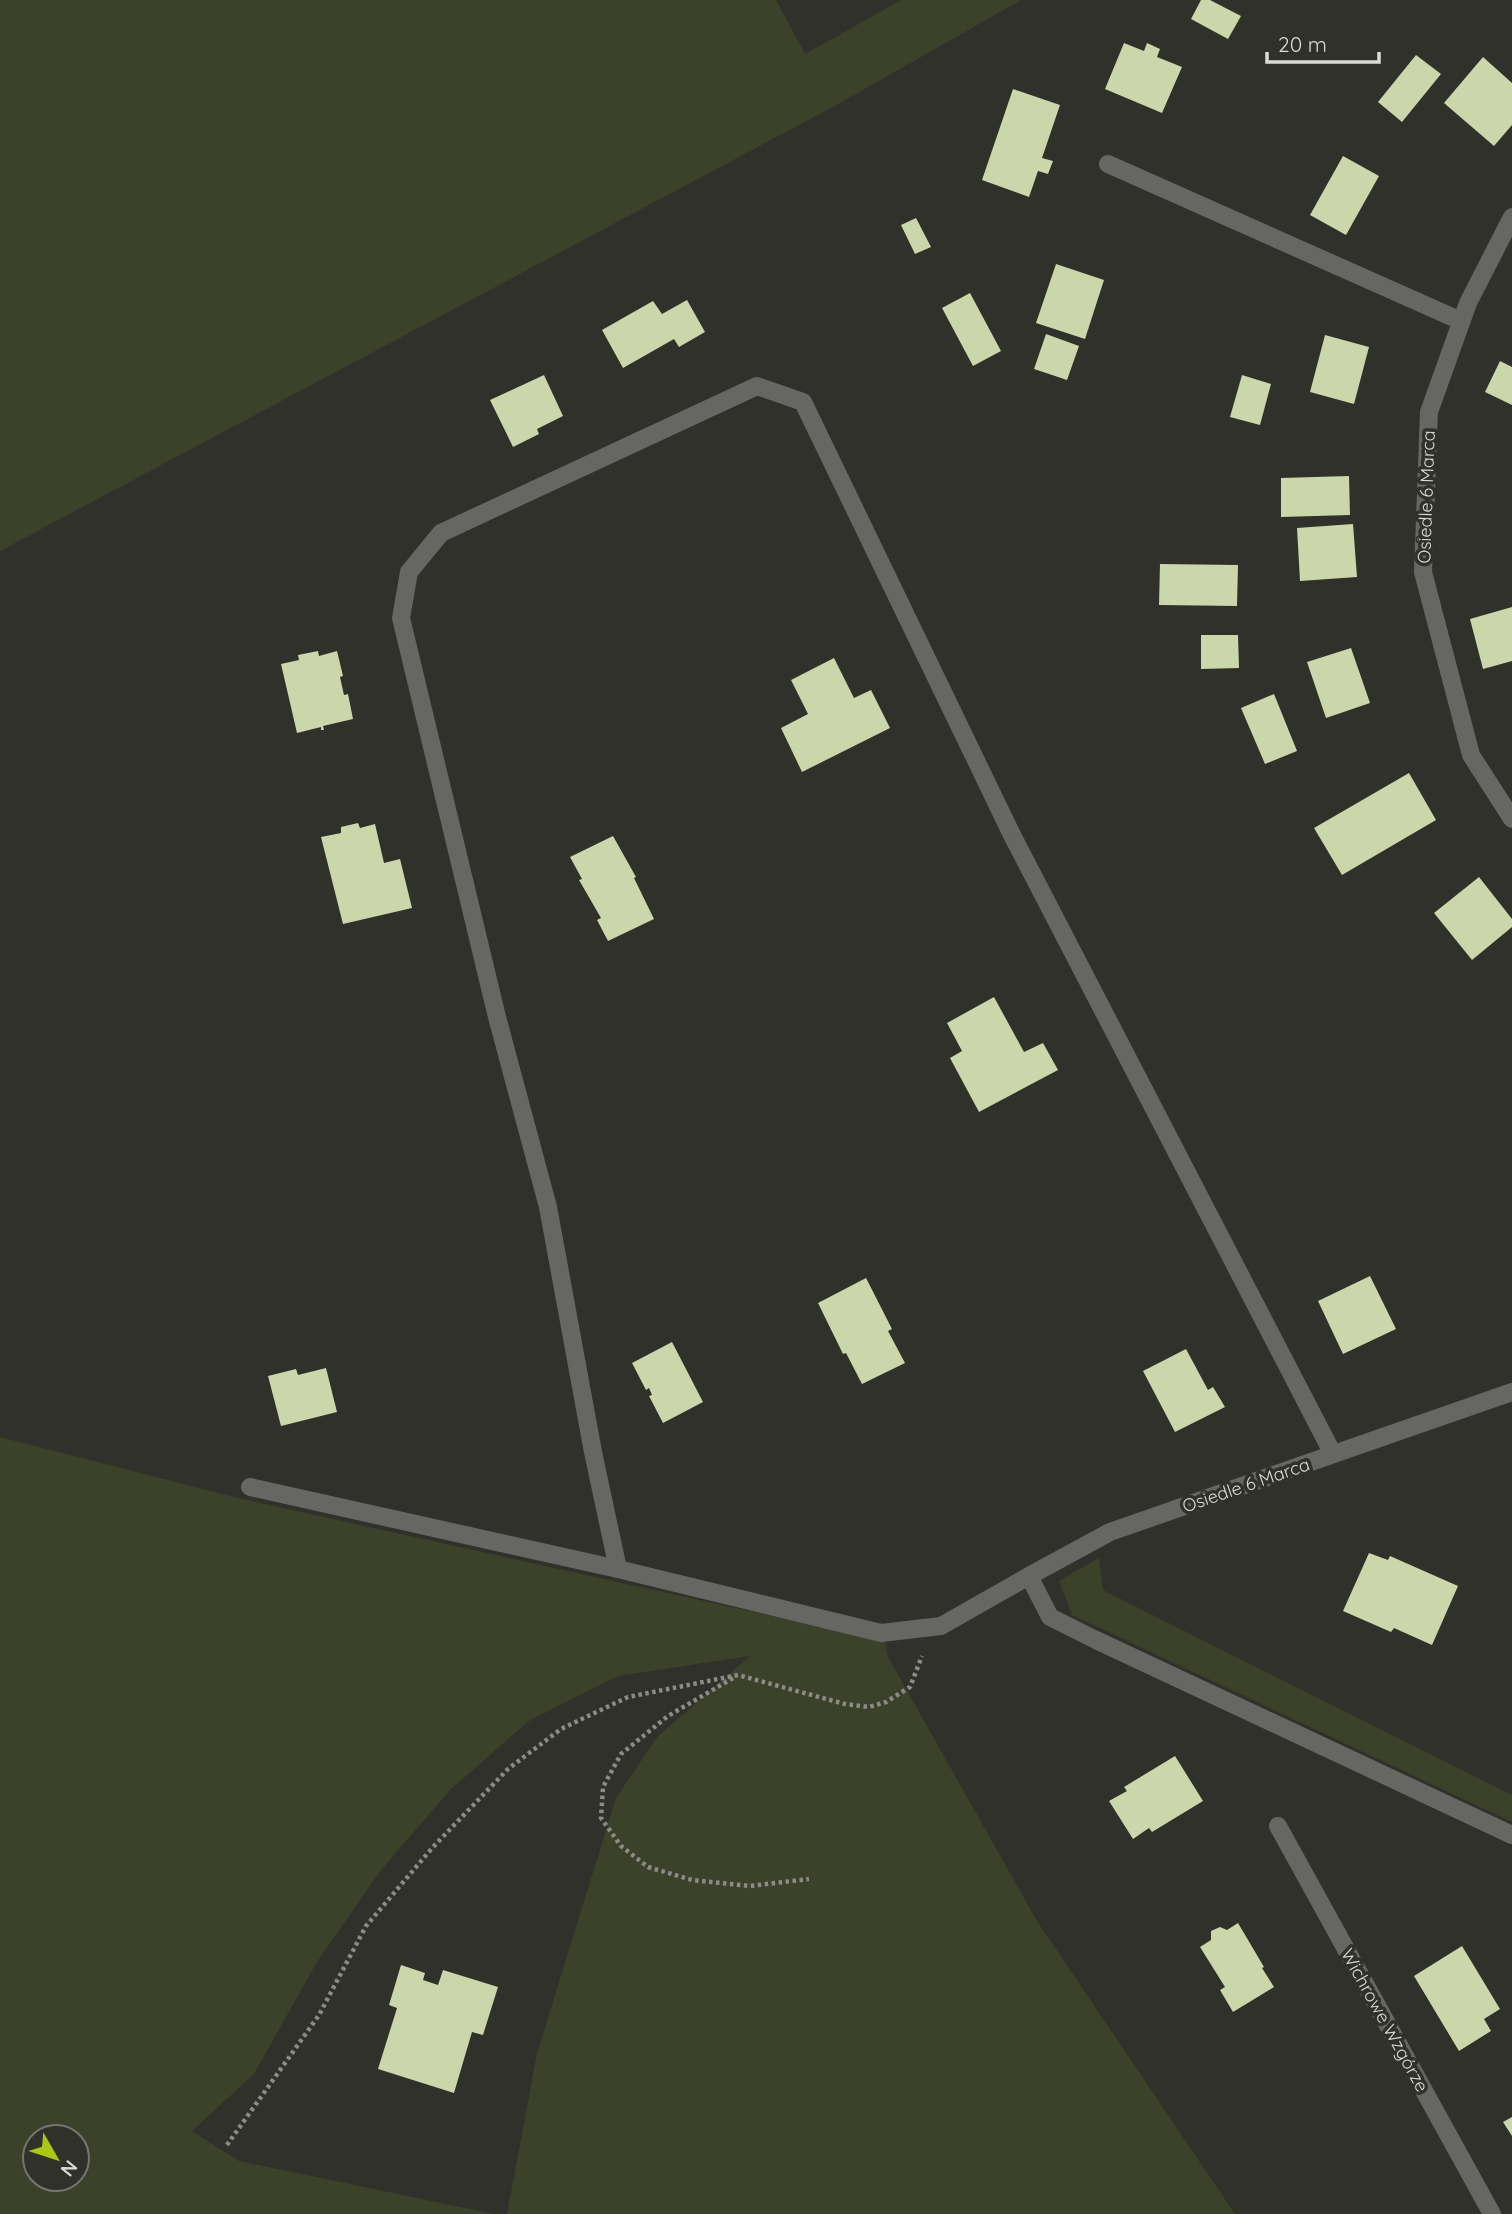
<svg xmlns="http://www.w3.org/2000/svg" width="1512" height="2214" font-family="Quicksand,sans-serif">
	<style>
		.green { fill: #3c4129; fill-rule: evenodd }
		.building { fill: #cbd6ab }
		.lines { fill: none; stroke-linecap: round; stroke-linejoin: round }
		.path { stroke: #8b8c87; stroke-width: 4.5; stroke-dasharray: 3.5 3.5; stroke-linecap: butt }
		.minor { stroke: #666763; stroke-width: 18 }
		.labels { text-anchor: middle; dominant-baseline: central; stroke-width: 7; stroke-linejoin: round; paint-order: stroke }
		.street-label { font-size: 18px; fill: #dadbd6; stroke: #2f312a }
	</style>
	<rect width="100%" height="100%" fill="#2f312a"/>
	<!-- green -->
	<g class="green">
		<polygon points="0,0 776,0 805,54 901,0 1021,0 833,107 0,551"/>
		<path d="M0 1437 238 1498 885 1641 888 1657 1037 1921 1235 2214H507L537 2053 616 1798 657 1737 750 1656 618 1676 529 1721 451 1789 381 1870 317 1962 254 2074 192 2131 239 2161 494 2214H0ZM35 2137H77V2179H35Z"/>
		<polygon points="1099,1558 1103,1590 1512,1795 1512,1822 1072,1615 1059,1581"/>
	</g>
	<!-- building -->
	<g class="building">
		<polygon points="1201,0 1210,0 1241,16 1228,39 1191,19"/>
		<polygon points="1124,43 1144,51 1147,43 1160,49 1157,57 1182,67 1162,113 1105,89"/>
		<polygon points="1416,55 1441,74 1402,122 1378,102"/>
		<polygon points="1483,57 1512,83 1512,125 1494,146 1444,103"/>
		<polygon points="1013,89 1060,105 1042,158 1053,161 1048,174 1038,171 1029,197 982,180"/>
		<polygon points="1343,156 1379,176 1346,235 1310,215"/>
		<polygon points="916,218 931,247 915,254 901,225"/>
		<polygon points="1056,264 1104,280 1085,339 1036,323"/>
		<polygon points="970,293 1001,351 973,366 942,308"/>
		<polygon points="687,300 705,332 679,347 674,339 623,368 602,330 653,301 662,314"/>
		<polygon points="1046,334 1079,346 1067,380 1034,369"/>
		<polygon points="1325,335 1369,347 1354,404 1310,392"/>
		<polygon points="1500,361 1512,367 1512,405 1485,392"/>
		<polygon points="544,375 563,416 537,429 539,434 513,447 490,400"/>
		<polygon points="1242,375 1271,384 1260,425 1230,417"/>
		<polygon points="1349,476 1350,515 1281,517 1281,478"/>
		<polygon points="1353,524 1357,577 1300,581 1297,528"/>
		<polygon points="1160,564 1238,565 1237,606 1159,605"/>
		<polygon points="1512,607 1512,661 1483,669 1470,619"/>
		<polygon points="1201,635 1238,635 1239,668 1201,669"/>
		<polygon points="1351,648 1370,703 1326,718 1307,662"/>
		<polygon points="318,651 319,656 337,651 343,676 340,677 344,695 348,694 353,719 323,726 324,730 321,730 321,727 297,733 281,664 299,660 298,655"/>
		<polygon points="834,658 854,698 871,690 890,728 802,772 781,728 808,714 791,680"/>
		<polygon points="1274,694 1297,751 1265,764 1241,708"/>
		<polygon points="1409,773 1436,820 1342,875 1314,828"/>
		<polygon points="358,823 360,828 375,824 384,863 400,859 412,908 343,924 321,837 341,833 341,827"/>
		<polygon points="613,836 636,877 634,878 654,919 608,941 597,920 601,918 579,880 582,879 570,857"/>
		<polygon points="1479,877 1512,919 1512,927 1472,960 1434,913"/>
		<polygon points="994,997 1024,1052 1043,1043 1058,1070 979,1112 950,1058 962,1051 947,1023"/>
		<polygon points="1370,1276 1396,1329 1343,1354 1318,1301"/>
		<polygon points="866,1278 892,1329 888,1331 905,1363 862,1384 846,1353 843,1354 818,1303"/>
		<polygon points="672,1342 703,1402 663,1423 649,1396 652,1395 649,1388 646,1390 632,1363"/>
		<polygon points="1186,1349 1208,1390 1213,1387 1225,1407 1175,1432 1143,1371"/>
		<polygon points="326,1368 337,1412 281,1426 268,1376 296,1369 298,1375"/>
		<polygon points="1369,1553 1388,1560 1390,1556 1458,1586 1432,1645 1394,1628 1391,1632 1343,1611"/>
		<polygon points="1175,1756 1203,1801 1152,1832 1149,1828 1133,1839 1109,1801 1127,1791 1124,1787"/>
		<polygon points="1238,1923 1264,1967 1262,1968 1274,1987 1233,2012 1220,1990 1225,1987 1200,1947 1211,1940 1211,1931 1220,1927 1227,1930"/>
		<polygon points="1462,1946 1500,2009 1484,2019 1491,2031 1459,2051 1414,1976"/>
		<polygon points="401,1965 425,1973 423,1980 438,1985 443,1970 498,1987 483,2035 472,2032 454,2093 378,2069 397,2008 389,2005"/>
		<polygon points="1512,2117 1512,2136 1503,2122"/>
	</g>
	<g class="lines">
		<!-- path -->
		<g class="path">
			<polyline points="733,1678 668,1716 621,1754 603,1787 601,1818 621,1846 648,1867 692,1880 750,1886 809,1879"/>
			<polyline points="227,2145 319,2015 366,1926 433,1847 508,1769 561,1729 628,1697 738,1675 845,1704 869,1707 886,1702 910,1687 922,1656"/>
		</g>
		<!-- minor -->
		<g class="minor">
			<polyline points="1108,164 1461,321"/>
			<polyline points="1512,217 1468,303 1429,412 1423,572 1471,755 1512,819"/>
			<polyline points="1512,1392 1110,1532 1029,1576 1050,1617 1096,1640 1512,1835"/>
			<polyline points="250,1487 618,1569 881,1633 941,1626 1029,1576"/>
			<polyline points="618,1569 593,1452 548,1207 497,1017 401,618 409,572 441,533 757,386 803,402 1012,835 1333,1454"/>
			<polyline points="1278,1826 1492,2214"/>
		</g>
	</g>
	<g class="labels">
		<!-- street labels -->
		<g class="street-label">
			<text transform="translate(1426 497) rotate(-88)">Osiedle 6 Marca</text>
			<text transform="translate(1246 1485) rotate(-19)">Osiedle 6 Marca</text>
			<text transform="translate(1385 2020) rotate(61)">Wichrowe Wzgórze</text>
		</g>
	</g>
	<!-- north arrow -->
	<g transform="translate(56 2158) rotate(129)"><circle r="33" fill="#2f312a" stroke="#73756f" stroke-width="2"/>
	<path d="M0-5L12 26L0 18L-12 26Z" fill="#abc614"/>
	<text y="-10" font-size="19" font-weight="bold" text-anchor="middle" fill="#dadbd6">N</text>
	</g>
	<!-- scale -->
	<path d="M1267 52v10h112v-10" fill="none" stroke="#dadbd6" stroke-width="3.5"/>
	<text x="1278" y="52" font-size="21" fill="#dadbd6" stroke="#2f312a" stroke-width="5" paint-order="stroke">20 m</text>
</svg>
